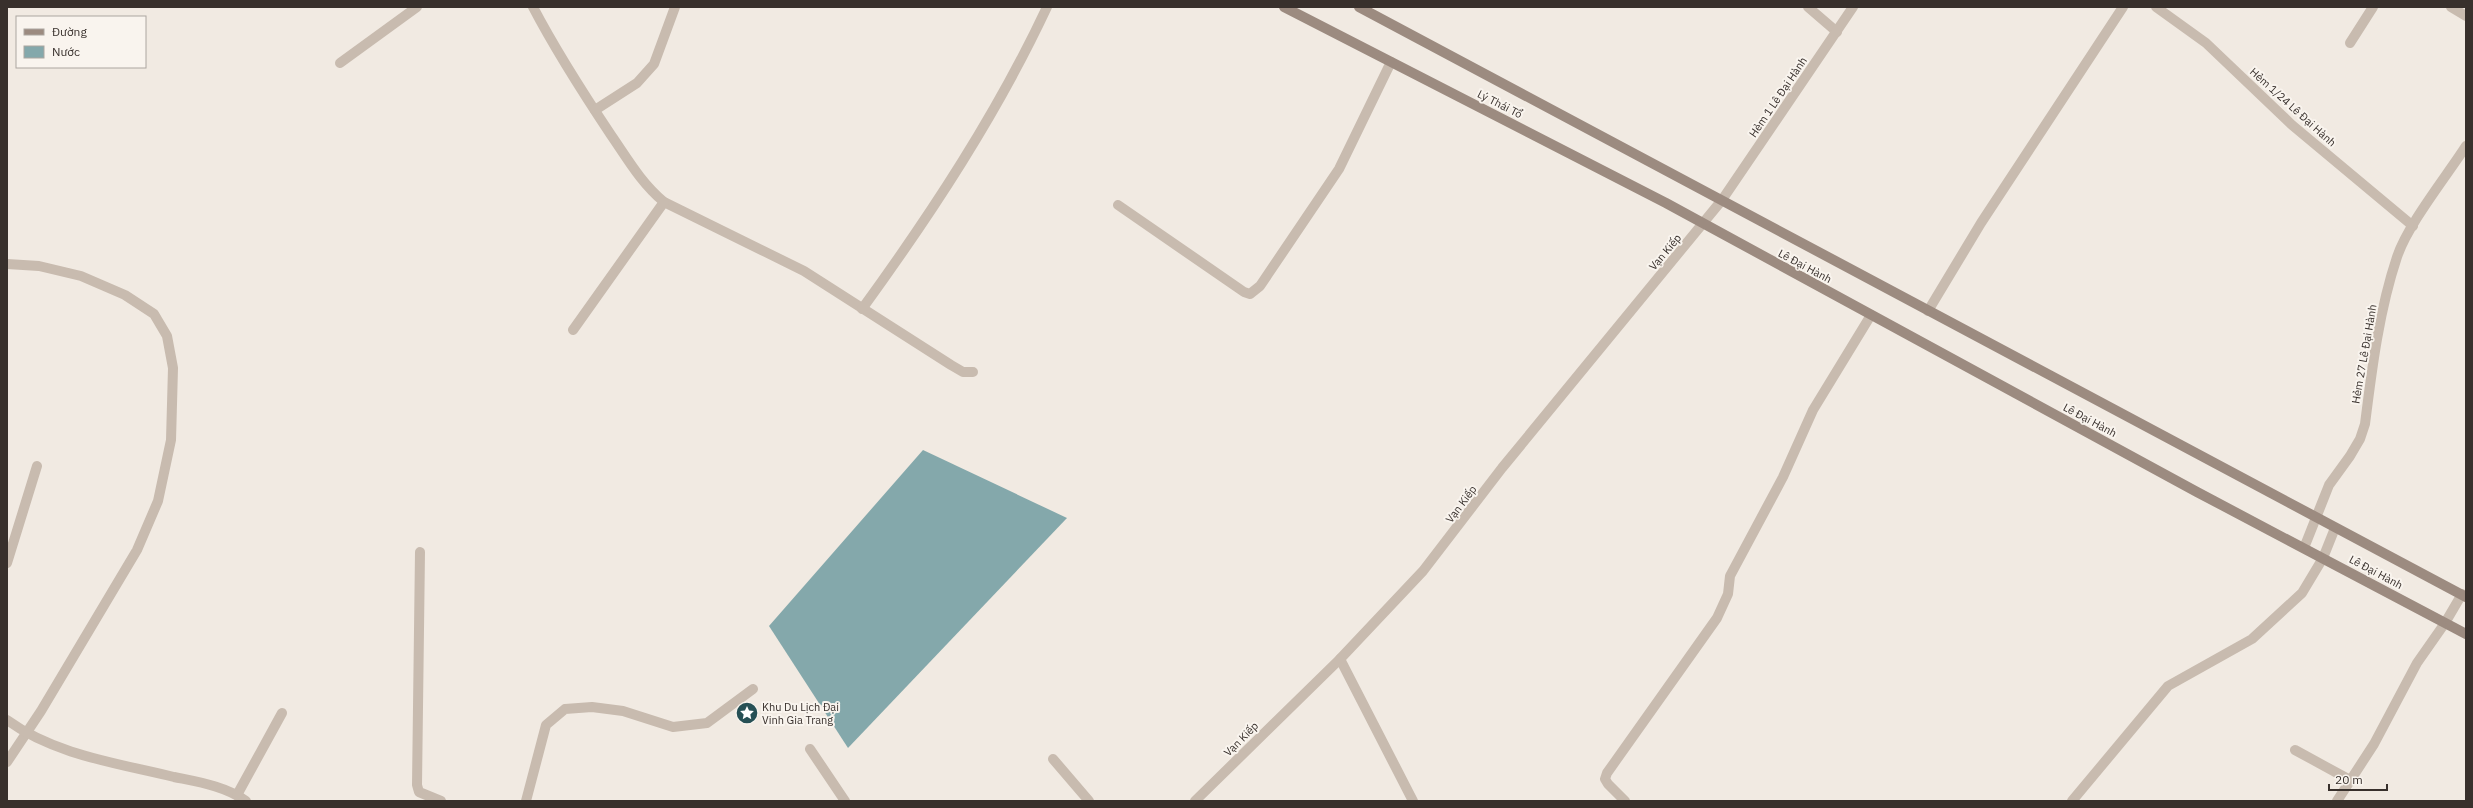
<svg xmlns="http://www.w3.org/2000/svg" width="2473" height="808" font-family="'IBM Plex Sans',sans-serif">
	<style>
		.water { fill: #84a8ab }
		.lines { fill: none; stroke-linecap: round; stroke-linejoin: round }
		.minor { stroke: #c8bbaf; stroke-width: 10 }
		.tertiary { stroke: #c8bbaf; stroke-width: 10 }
		.secondary { stroke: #9c8b80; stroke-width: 10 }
		.labels { text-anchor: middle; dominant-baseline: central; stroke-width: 4; stroke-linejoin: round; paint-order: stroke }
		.street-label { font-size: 11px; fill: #38302c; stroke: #f9f4ee }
		.poi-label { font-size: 11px; fill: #38302c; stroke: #f9f4ee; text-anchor: start }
	</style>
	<rect width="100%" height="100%" fill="#f1eae2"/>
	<!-- water -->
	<polygon class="water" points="923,450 1067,518 848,748 769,626"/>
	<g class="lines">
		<!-- minor -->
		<g class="minor">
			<path d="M533 7C556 51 583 93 611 135 627 158 641 183 664 202L804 271 951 365 963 372H973"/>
			<polyline points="1808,7 1837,32"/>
			<polyline points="2156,7 2206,43 2292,125 2413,226"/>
			<polyline points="2451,7 2466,16"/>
			<polyline points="2350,43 2373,7"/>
			<polyline points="340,63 417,7"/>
			<polyline points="595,110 637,83 654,64 675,7"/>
			<polyline points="1722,200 1853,7"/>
			<polyline points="1118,205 1244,292 1250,294 1260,286 1339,169 1391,62"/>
			<polyline points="7,264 39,266 81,276 125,295 154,314 167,336 173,368 171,440 158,501 137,550 41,711 7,762"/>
			<path d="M862 309C931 214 997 114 1047 7"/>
			<polyline points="1928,311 1981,223 2123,7"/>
			<polyline points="573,330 664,202"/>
			<path d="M2304 548 2329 485 2350 456 2360 439 2365 424C2372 368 2379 311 2397 257 2408 224 2446 177 2466 146"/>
			<polyline points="420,552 417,785 419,792 441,801"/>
			<polyline points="7,563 37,466"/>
			<polyline points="1340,659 1413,801"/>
			<path d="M7 720C55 755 117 763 174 777 198 782 225 786 246 801"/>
			<polyline points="810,749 845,801"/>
			<polyline points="2295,750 2350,780"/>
			<polyline points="1053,759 1089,801"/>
			<polyline points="237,795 282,713"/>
			<polyline points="526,801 546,725 565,709 592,707 623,711 673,727 707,723 753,689"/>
			<polyline points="1625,801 1608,784 1605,779 1607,773 1717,618 1728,594 1730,576 1783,477 1813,410 1871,315"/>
			<polyline points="2072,801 2168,686 2252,639 2302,593 2323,558 2335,528"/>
			<polyline points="2337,801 2374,744 2417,663 2445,623 2462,594"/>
		</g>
		<!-- tertiary -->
		<polyline class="tertiary" points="1195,801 1340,659 1423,571 1502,468 1722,200"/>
		<!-- secondary -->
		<g class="secondary">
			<polyline points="1284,7 1666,203 2197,492 2466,634"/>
			<polyline points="1359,7 2466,597"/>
		</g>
	</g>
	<!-- icons -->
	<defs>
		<g id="sight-disc" transform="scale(1.15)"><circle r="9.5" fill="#265055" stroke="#f9f4ee"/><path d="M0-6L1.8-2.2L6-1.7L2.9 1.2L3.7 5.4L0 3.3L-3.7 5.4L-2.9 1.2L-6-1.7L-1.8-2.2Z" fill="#fff"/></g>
	</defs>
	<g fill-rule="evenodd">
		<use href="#sight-disc" x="747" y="713"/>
	</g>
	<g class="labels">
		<!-- street labels -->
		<g class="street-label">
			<text transform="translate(1778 97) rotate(-56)">Hẻm 1 Lê Đại Hành</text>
			<text transform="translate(1500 104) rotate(27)">Lý Thái Tổ</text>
			<text transform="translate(2293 107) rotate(42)">Hẻm 1/24 Lê Đại Hành</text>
			<text transform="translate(1665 252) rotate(-50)">Vạn Kiếp</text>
			<text transform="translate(1805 266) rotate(28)">Lê Đại Hành</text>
			<text transform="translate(2364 354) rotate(-80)">Hẻm 27 Lê Đại Hành</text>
			<text transform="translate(2090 420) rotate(28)">Lê Đại Hành</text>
			<text transform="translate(1461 504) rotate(-53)">Vạn Kiếp</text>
			<text transform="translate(2376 572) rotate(28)">Lê Đại Hành</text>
			<text transform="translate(1241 739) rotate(-45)">Vạn Kiếp</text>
		</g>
		<!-- poi labels -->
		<g class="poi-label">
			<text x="762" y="707">Khu Du Lịch Đại<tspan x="762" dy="13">Vinh Gia Trang</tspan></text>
		</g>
	</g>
	<!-- border -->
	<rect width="2473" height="808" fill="none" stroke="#38302c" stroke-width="16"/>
	<!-- legend -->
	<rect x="16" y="16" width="130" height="52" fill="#f9f4ee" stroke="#aca6a0"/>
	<rect x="24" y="29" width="20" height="6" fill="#9c8b80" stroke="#aca6a0"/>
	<text x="52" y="36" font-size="12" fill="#38302c">Đường</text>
	<rect x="24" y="46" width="20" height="12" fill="#84a8ab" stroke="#aca6a0"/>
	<text x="52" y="56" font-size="12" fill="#38302c">Nước</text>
	<!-- scale -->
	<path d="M2329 784v6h58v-6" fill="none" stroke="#38302c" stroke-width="2"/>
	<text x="2335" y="784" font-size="12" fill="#38302c" stroke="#f9f4ee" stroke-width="3" paint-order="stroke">20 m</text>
</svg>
